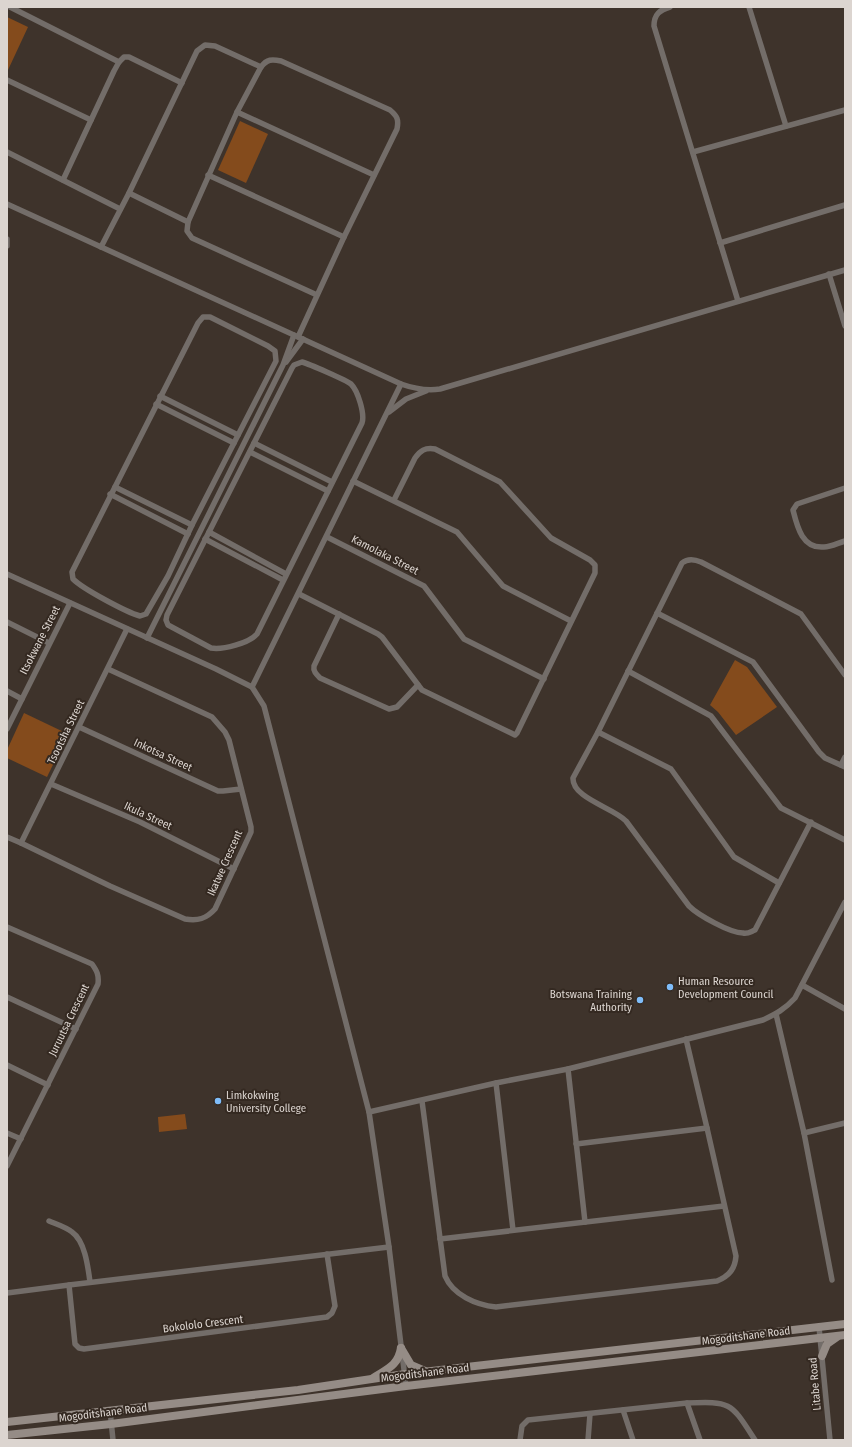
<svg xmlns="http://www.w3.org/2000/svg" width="852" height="1447" font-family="'Fira Sans Condensed',sans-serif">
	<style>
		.green { fill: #844b1c }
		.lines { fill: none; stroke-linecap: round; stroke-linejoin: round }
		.minor { stroke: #736d69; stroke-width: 5.5 }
		.secondary { stroke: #958c86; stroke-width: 8 }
		.poi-dot { fill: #7fbdfa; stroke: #342921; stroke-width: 1.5 }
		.labels { text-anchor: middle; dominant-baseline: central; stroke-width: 4; stroke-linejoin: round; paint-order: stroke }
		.street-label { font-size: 11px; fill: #dcd5d0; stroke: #342921 }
		.poi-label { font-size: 11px; fill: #dcd5d0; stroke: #342921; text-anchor: start }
	</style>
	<rect width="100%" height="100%" fill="#3e332b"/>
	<!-- green -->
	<g class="green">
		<polygon points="7,17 28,27 8,70 7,69"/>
		<polygon points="240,121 268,134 246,183 218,170"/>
		<polygon points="735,660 747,667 777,707 736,735 718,712 710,705"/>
		<polygon points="24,713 68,734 47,777 7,758 7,750"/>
		<polygon points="185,1114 187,1129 159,1132 158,1117"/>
	</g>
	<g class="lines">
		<!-- minor -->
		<g class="minor">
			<polyline points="10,7 119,62"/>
			<path d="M670 7C660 10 654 14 654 26L738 301"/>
			<polyline points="749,7 786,126"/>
			<polyline points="7,80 91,120"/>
			<polyline points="237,112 374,175"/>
			<polyline points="7,152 120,209"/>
			<polyline points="693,152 845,110"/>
			<polyline points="208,175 344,237"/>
			<polyline points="63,180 114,71 119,62 124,57 129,57 182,83"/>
			<polyline points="129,193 188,222"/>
			<path d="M7 204 401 384C415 389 426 391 440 389L845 270"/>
			<polyline points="7,239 7,246"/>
			<polyline points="720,243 845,205"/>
			<polyline points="101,247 129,193 197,51 205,45 215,46 261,67"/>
			<polyline points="829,274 845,326"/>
			<path d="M203 317H210L268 346 275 351 276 361 192 525 168 576 146 614 140 616C126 612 83 589 73 579L72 572 198 323Z"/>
			<path d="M298 337 344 237 397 129C399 119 397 116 390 110L281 61C272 59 267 59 261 67L237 112 188 222 187 231 192 238 317 295"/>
			<polyline points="286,362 303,339"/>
			<path d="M302 362C309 364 346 380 351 384 358 391 365 414 362 423L257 634C249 643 223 650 211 648L168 625 166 620 167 615 292 368 294 365Z"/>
			<polyline points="160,396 238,435"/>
			<polyline points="156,404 234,443"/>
			<polyline points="389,412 406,399 426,391"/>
			<polyline points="254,443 332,482"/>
			<polyline points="250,452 328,491"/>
			<polyline points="353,481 457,532 503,586 571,621"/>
			<polyline points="115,487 192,525"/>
			<path d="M845 488 797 504 793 510C797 526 802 549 824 547 831 547 838 543 845 541"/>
			<polyline points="110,494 188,534"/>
			<polyline points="209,532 286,574"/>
			<polyline points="327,537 424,586 464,639 544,679"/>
			<polyline points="205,539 283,580"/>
			<polyline points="7,574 216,669 252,687 264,706 369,1112 389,1247 406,1386"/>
			<path d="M299 594 378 634 382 637 422 690 511 733 515 735 517 733 595 573V565L590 560 551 538 500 482 435 449C425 447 420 451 415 458L394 500"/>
			<polyline points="657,613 753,662 819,752 825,758 845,767"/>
			<path d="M339 614 314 666C313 671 316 674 320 678L389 709 397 707 418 685"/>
			<polyline points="7,622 49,643"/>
			<polyline points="147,638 283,365 294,335"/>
			<polyline points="628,671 711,716 781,808 845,840"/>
			<polyline points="252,687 401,384"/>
			<polyline points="7,691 22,699"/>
			<polyline points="79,727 218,791 223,791 241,789"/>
			<polyline points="7,729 70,603"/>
			<polyline points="598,732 671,769 734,857 779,883"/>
			<polyline points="841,765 845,757"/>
			<polyline points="51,784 140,822 234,869"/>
			<path d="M811 822 755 930C750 932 748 934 743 933 730 933 698 915 689 906L626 821C614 808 572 798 573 778L598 732 682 563C688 558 694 559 701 562L801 614 845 675"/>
			<path d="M7 837 21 843 110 886 185 919C198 921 206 919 215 909L251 832V827L229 740 225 732 212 717 108 669"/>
			<polyline points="21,843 127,629"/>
			<path d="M7 927 92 964C97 971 99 975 98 984L7 1166"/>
			<polyline points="802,985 845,1009"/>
			<polyline points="7,997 76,1029"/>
			<polyline points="776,1014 804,1133 832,1280"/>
			<polyline points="7,1065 48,1085"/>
			<polyline points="568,1069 585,1222"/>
			<polyline points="496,1083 513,1230"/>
			<path d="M422 1101 445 1276C453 1295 476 1305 496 1307L717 1281C729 1276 735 1269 736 1256L707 1128 686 1039"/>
			<path d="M369 1112 496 1083 568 1069 763 1020C776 1014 785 1009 795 998L845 902"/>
			<polyline points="7,1133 21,1139"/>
			<polyline points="804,1133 845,1123"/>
			<polyline points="576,1144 707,1128"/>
			<path d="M49 1221C56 1224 66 1227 72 1232 85 1241 88 1267 90 1282"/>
			<polyline points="440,1239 724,1206"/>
			<polyline points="69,1285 75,1344 79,1348 84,1349 327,1317 332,1313 335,1306 327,1254"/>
			<polyline points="7,1293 69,1285 389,1247"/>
			<polyline points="819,1327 830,1440"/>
			<polyline points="687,1403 700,1440"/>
			<polyline points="110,1410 113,1440"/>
			<polyline points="623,1410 633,1440"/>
			<path d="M520 1440 522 1426 528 1420 687 1403C732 1401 731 1403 755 1440"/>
			<polyline points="588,1440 590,1414"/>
		</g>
		<!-- secondary -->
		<g class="secondary">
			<polyline points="401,1348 411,1365 425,1371"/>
			<polyline points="822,1356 827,1344 837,1337"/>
			<path d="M373 1378C387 1369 398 1366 401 1348"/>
			<polyline points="7,1422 298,1390 405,1374 845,1324"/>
			<polyline points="7,1435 111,1424 406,1386 845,1335"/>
		</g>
	</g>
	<!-- markers -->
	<g class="poi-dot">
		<circle cx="670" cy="987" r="4"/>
		<circle cx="640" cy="1000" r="4"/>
		<circle cx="218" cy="1101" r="4"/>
	</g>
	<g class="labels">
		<!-- street labels -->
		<g class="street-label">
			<text transform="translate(385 555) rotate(27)">Kamolaka Street</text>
			<text transform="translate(40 640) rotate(-63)">Itsokwane Street</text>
			<text transform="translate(66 732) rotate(-64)">Tsootsha Street</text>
			<text transform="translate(163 755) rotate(25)">Inkotsa Street</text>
			<text transform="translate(148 816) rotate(25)">Ikula Street</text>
			<text transform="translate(225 863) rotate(-66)">Ikatwe Crescent</text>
			<text transform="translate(69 1020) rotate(-64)">Juruutsa Crescent</text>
			<text transform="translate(203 1324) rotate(-7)">Bokololo Crescent</text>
			<text transform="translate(746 1336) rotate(-7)">Mogoditshane Road</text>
			<text transform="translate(425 1373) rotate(-7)">Mogoditshane Road</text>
			<text transform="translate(815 1384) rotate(-95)">Litabe Road</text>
			<text transform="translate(103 1413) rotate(-7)">Mogoditshane Road</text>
		</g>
		<!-- poi labels -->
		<g class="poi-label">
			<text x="678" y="981">Human Resource<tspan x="678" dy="13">Development Council</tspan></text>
			<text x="632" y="994" text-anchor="end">Botswana Training<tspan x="632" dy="13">Authority</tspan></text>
			<text x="226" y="1095">Limkokwing<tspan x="226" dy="13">University College</tspan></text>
		</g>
	</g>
	<!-- border -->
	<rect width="852" height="1447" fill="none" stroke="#dcd5d0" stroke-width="16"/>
</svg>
